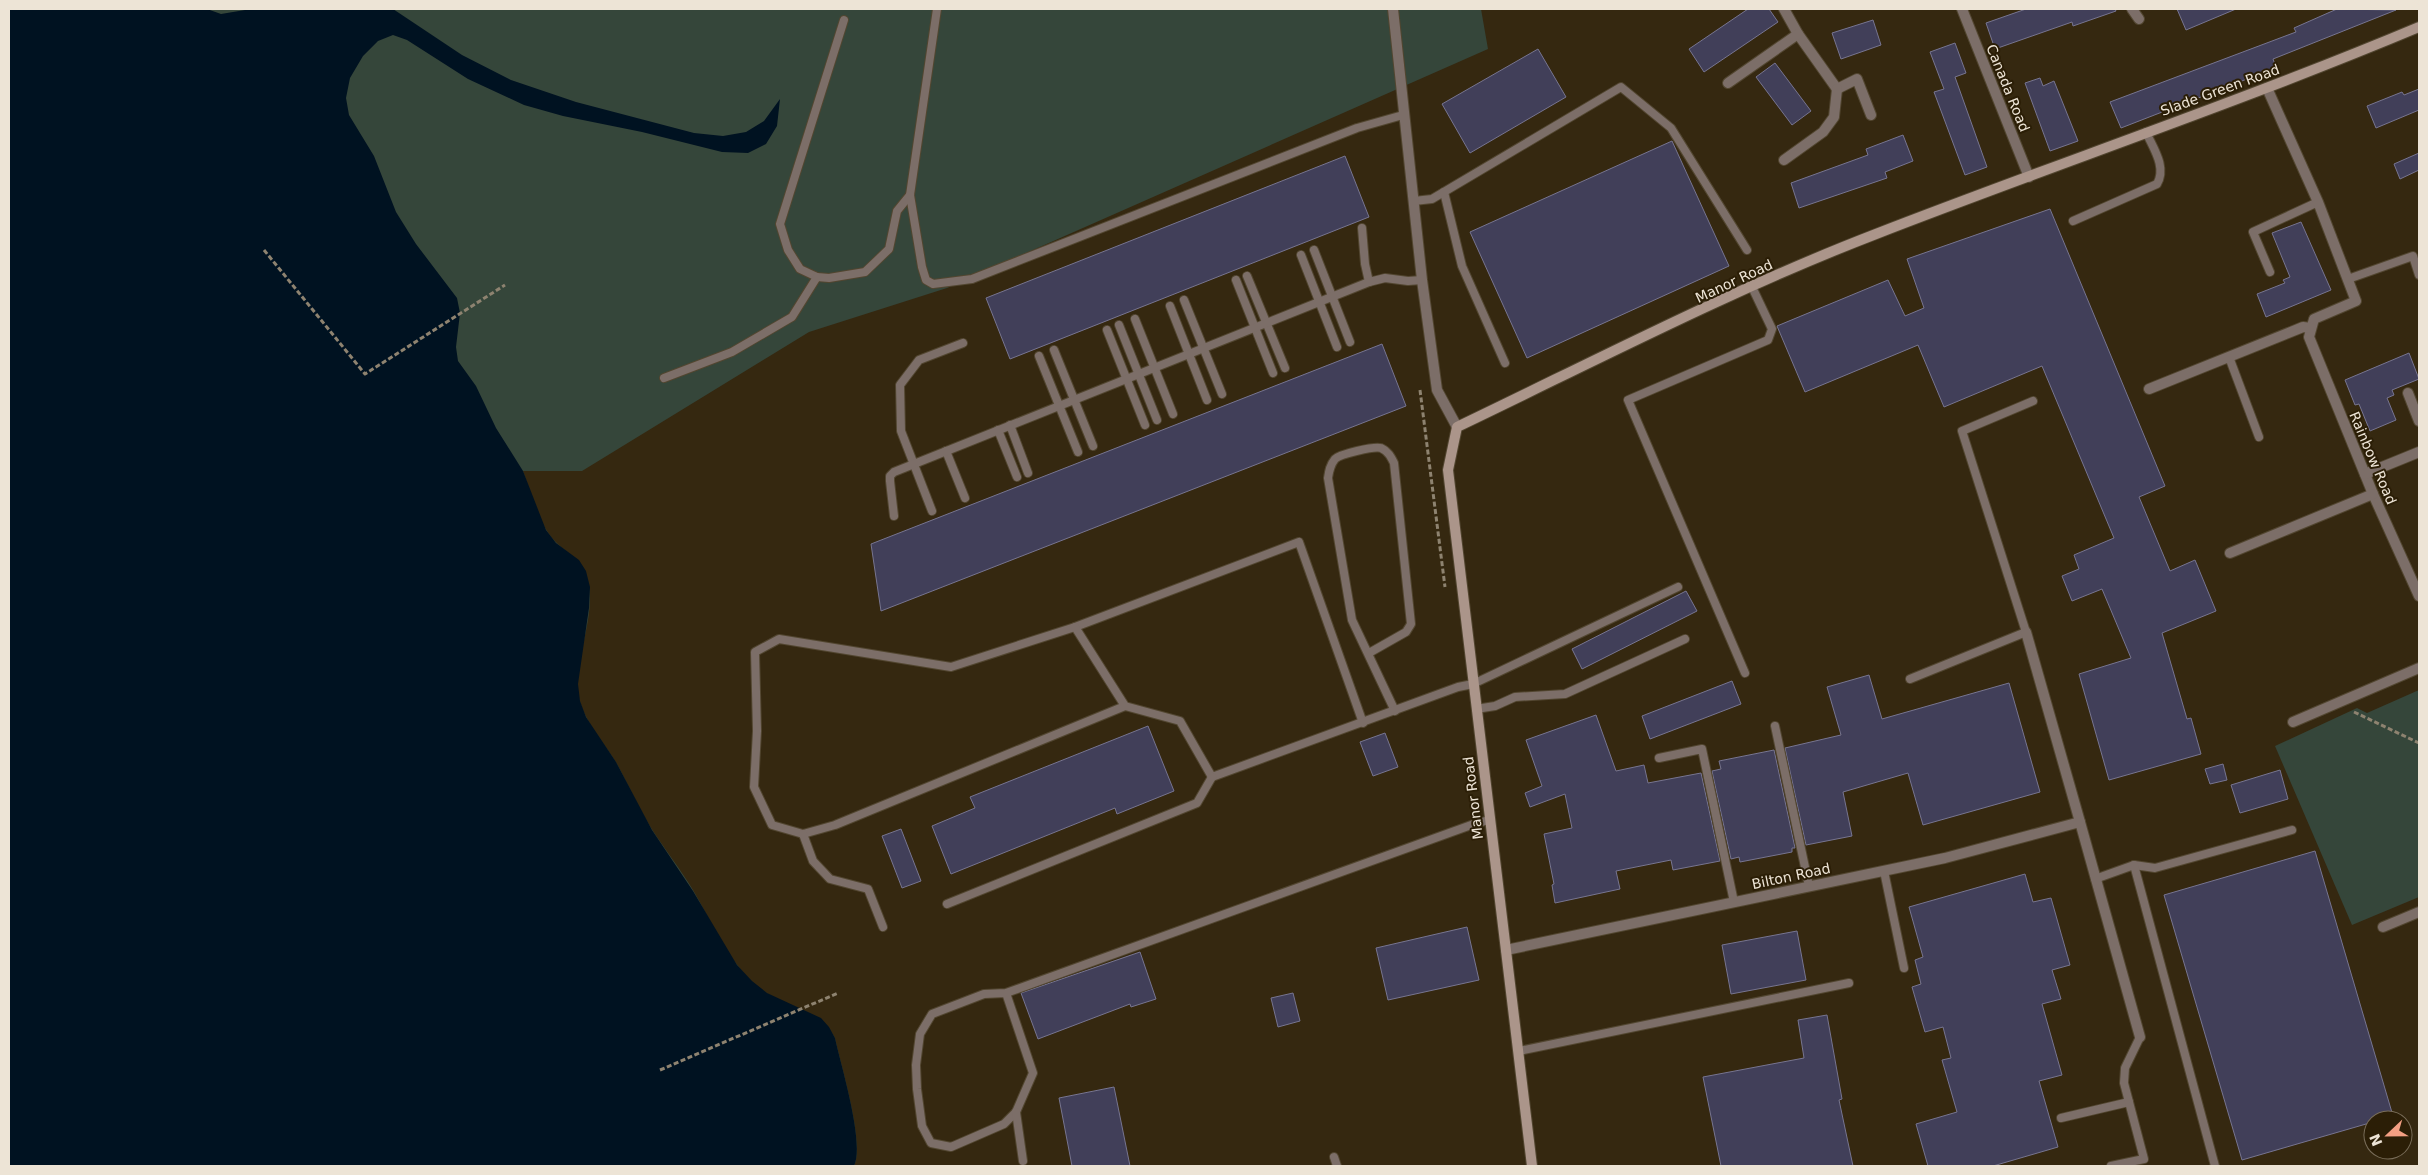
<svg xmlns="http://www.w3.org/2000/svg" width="2428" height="1175" font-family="'DejaVu Sans',sans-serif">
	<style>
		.green { fill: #35463a }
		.water { fill: #001221 }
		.building { fill: #413f59; stroke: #777590 }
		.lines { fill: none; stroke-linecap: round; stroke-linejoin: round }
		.lane-casing { stroke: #524630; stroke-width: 10 }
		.street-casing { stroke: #524630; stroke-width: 12 }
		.secondary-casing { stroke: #524630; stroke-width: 12 }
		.path { stroke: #8e8370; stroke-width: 3; stroke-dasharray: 5 2.5; stroke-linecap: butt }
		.lane { stroke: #7c6e68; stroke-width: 8 }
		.street { stroke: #7c6e68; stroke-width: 10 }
		.secondary { stroke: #ab958a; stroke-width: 10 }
		.labels { text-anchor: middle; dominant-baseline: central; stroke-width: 4; stroke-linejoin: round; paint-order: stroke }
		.street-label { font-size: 14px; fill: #ede4d6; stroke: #2b1e06 }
	</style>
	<rect width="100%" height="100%" fill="#352810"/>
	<!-- green -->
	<g class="green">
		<path d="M9 9H1481L1488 49 947 288 809 332 582 471H523C530 490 536 514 547 531 561 554 585 555 589 586 595 623 570 667 580 702 587 725 605 744 617 764 629 786 639 809 653 831 666 851 681 870 693 890 703 907 711 924 721 940 732 960 748 982 768 994 793 1009 820 1010 835 1038 841 1066 865 1143 854 1166H471Z"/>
		<polygon points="2419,690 2419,897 2352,925 2275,746 2357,708 2367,713"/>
	</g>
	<!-- water -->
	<path class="water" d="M9 9H207L221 14 251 9H393L462 55 511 80 576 102 694 133 723 136 746 132 764 121 780 99 777 126 766 144 748 153 722 152 642 132 563 116 524 105 468 79 407 40 393 35 378 41 363 56 350 78 346 98 349 115 374 156 396 212 416 244 457 298 460 313 456 347 458 361 476 386 496 428 523 471 546 530 556 543 579 560 586 571 590 587 589 608 578 684 580 701 586 717 616 762 652 830 693 891 737 965 752 981 767 993 821 1018 829 1027 835 1038C841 1066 865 1143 854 1166H9Z"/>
	<!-- building -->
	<g class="building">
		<polygon points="1748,9 1769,9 1778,22 1704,72 1689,49"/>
		<polygon points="2026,9 2115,9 2116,11 2073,26 2072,22 1995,49 1986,23"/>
		<polygon points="2177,9 2236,9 2186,30"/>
		<polygon points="2337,9 2396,10 2273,59 2277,70 2248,81 2247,79 2121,128 2110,102 2296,32 2294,28"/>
		<polygon points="1873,20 1881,45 1841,59 1832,33"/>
		<polygon points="1955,43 1966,73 1955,77 1987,167 1965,175 1934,92 1944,89 1930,52"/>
		<polygon points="1538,49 1566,97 1470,153 1442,104"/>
		<polygon points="1775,63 1811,111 1792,125 1756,77"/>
		<polygon points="2040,78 2043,86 2054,81 2078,141 2050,151 2025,83"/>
		<polygon points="2419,89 2419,110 2376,128 2367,106 2402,92 2404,95"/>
		<polygon points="1903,135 1913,161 1885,172 1887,178 1799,208 1791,183 1868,155 1866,149"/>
		<polygon points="1672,141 1729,266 1527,358 1470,232"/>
		<polygon points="2419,153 2419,170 2400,179 2394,164"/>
		<polygon points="1345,156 1369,217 1010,359 986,298"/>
		<polygon points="2050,209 2165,486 2139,497 2170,571 2195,560 2216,611 2162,633 2187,719 2191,718 2201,754 2109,780 2079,674 2131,658 2102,589 2072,601 2062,576 2079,569 2074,555 2114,538 2042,366 1944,407 1918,345 1805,392 1777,326 1888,280 1905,316 1924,308 1907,259"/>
		<polygon points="2301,222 2331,290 2266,317 2257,294 2285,283 2283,280 2290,277 2272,233"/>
		<polygon points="1382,344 1406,406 881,611 871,544"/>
		<polygon points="2409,353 2419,379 2392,390 2394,395 2387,398 2396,420 2370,431 2359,404 2355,405 2345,380"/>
		<polygon points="1686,591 1697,611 1582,669 1572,649"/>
		<polygon points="1869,675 1882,719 2009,683 2040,792 1923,825 1908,773 1843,792 1852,836 1806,845 1785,748 1841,735 1827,687"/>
		<polygon points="1732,681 1741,704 1650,739 1642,716"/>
		<polygon points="1596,715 1616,771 1644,765 1648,783 1701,773 1720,861 1673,870 1671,860 1616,871 1620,889 1555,903 1552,885 1554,884 1544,834 1572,828 1565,794 1530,807 1525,793 1542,786 1526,740"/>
		<polygon points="1148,726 1174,791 1117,814 1115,808 951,874 932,826 975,808 970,797"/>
		<polygon points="1385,733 1398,767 1373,776 1360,742"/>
		<polygon points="1774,750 1795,848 1792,848 1792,852 1740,862 1739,857 1731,859 1712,771 1721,769 1719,761"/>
		<polygon points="2223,764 2227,780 2210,784 2205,769"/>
		<polygon points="2280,770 2288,799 2240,813 2231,785"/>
		<polygon points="901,829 921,881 902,888 882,836"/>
		<polygon points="2315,851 2393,1116 2373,1120 2373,1122 2242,1160 2164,895"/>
		<polygon points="2025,874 2033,902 2051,898 2070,965 2052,970 2061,999 2042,1004 2062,1075 2039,1081 2058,1147 1993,1166 1928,1166 1916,1124 1957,1112 1942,1060 1951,1058 1943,1027 1925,1032 1912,987 1921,984 1915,960 1923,957 1909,907"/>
		<polygon points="1467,927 1479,980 1388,1000 1376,948"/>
		<polygon points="1797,931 1806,980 1731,994 1722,945"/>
		<polygon points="1140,952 1156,999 1131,1007 1130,1004 1038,1039 1021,993"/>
		<polygon points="1293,993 1300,1021 1278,1027 1271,998"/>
		<polygon points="1827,1015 1842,1099 1839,1100 1853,1166 1721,1166 1703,1077 1804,1058 1798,1020"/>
		<polygon points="1114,1087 1130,1166 1072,1166 1059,1098"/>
	</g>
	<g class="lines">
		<!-- lane casing -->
		<g class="lane-casing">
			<g id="lane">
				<polyline points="937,9 910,195 922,267 926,280 933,284 972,279 1357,128 1403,115"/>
				<polyline points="844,20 780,224 788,250 800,269 817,277 829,278 865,272 889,249 897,211 910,195"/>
				<polyline points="1444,192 1462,266 1505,363"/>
				<polyline points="1414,201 1432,199 1621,87 1671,128 1747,250"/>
				<path d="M2073 221 2157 184C2167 167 2153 148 2146 132"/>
				<polyline points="1362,228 1365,264 1369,282"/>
				<polyline points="1314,250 1350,342"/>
				<polyline points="1301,255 1337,347"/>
				<polyline points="2270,272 2253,232 2318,202"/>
				<polyline points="1247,276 1285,368"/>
				<polyline points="2348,279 2413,256 2419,275"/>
				<polyline points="1236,280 1273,373"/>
				<polyline points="1184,300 1222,394"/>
				<polyline points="1170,306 1207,400"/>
				<polyline points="1135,319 1173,414"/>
				<polyline points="1119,325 1157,420"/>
				<polyline points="1107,330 1145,425"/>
				<polyline points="1054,350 1093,446"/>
				<polyline points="1039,356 1078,452"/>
				<polyline points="2229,357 2259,437"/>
				<polyline points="664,378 732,352 792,317 817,277"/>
				<polyline points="1010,425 1028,473"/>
				<polyline points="998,430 1017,477"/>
				<polyline points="946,451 965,498"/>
				<polyline points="932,511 901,431 900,385 919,360 963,343"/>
				<polyline points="894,516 890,481 890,476 894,472 1369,282 1385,278 1408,281 1422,280"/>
				<polyline points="1075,627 1299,542 1363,723"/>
				<path d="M1369 653 1406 632 1411 624 1394 463C1391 457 1388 451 1381 448 1374 446 1340 454 1335 459 1330 465 1329 471 1328 478L1352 620 1395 711"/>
				<polyline points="1745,673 1628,400 1768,340 1772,329 1752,287"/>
				<polyline points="1910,679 2026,632 1962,431 2033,401"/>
				<polyline points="1125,706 835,825 803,834 772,825 754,787 757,731 755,652 779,639 951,667 1075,627 1125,706 1180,721 1212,777 1458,687 1473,684 1678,587"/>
				<polyline points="1476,709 1495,706 1515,697 1565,694 1685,639"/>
				<polyline points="1775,726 1809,886"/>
				<polyline points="1659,758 1702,749 1734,902"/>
				<polyline points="803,834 813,861 830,879 868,889 883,927"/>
				<polyline points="2134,865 2155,868 2292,830"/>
				<polyline points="1884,871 1904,968"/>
				<polyline points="2095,879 2134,865 2215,1166"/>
				<polyline points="947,904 1197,803 1212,777"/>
				<polyline points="1006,993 984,994 932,1014 920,1034 916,1065 917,1089 922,1126 931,1143 951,1147 1004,1124 1016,1112 1033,1073 1006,993 1474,824 1489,820"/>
				<polyline points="1519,1051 1849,983"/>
				<polyline points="1016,1112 1023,1161"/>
				<polyline points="2061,1118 2129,1102"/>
				<polyline points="1334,1157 1337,1166"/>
				<polyline points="2111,1166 2144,1159 2124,1083 2125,1068 2140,1037"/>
			</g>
		</g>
		<!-- street casing -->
		<g class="street-casing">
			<g id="street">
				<polyline points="1393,9 1422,280 1437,390 1457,427"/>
				<polyline points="1784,9 1798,34 1837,89 1857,79 1871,115"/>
				<polyline points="1962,9 2029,177"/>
				<polyline points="2132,9 2139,19"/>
				<polyline points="1728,83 1798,34"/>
				<polyline points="2267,88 2318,202 2356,301 2314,319 2309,337 2373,494 2419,596"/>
				<polyline points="1784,160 1823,132 1834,117 1837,89"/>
				<polyline points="2149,389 2303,327 2311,328"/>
				<polyline points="2408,393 2419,421"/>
				<polyline points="2365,474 2419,452"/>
				<polyline points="2230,553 2373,494"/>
				<polyline points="2293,722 2419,668"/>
				<polyline points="2080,822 2140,1037"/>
				<polyline points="2383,927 2419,912"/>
				<polyline points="1506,950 1945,858 2080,822 2026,632"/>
			</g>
		</g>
		<!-- secondary casing -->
		<g class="secondary-casing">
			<path id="secondary" d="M1532 1166 1448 470 1457 427C1595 361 1733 289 1876 234 2056 164 2240 102 2419 27"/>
		</g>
		<!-- path -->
		<g class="path">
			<polyline points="264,250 365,374 505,285"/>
			<polyline points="1420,390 1445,587"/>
			<polyline points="2354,712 2419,743"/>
			<polyline points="660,1070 838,993"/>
		</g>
		<!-- lane -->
		<use href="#lane" class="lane"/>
		<!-- street -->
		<use href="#street" class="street"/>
		<!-- secondary -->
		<use href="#secondary" class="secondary"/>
	</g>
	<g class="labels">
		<!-- street labels -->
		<g class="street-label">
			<text transform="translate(2008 88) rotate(68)">Canada Road</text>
			<text transform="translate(2220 90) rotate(-20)">Slade Green Road</text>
			<text transform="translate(1734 281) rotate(-25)">Manor Road</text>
			<text transform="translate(2373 458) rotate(67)">Rainbow Road</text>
			<text transform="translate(1473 798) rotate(-97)">Manor Road</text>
			<text transform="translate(1791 876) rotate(-12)">Bilton Road</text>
		</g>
	</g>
	<!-- border -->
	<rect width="2428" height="1175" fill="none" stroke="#ede4d6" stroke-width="20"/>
	<!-- north arrow -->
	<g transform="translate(2388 1135) rotate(248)"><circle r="24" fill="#2b1e06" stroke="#796d59"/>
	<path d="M0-4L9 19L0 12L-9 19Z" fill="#f39f83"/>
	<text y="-8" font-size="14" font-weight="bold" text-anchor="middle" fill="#ede4d6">N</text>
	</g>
</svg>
